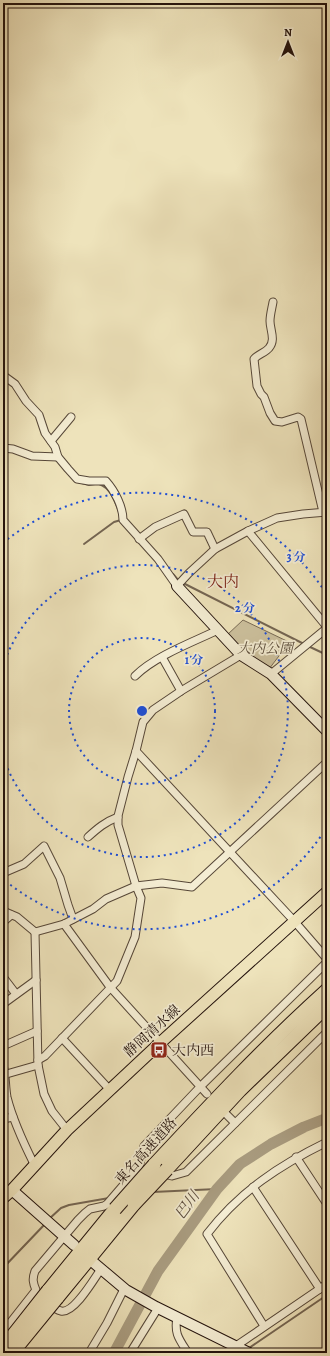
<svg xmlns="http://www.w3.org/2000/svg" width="330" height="1356" font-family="Alegreya,'Noto Serif JP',serif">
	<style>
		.green { fill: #ccc09d; stroke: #786a55 }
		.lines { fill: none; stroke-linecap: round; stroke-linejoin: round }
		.stream { stroke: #746552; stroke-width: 2 }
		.river { stroke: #a99c80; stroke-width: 11 }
		.street-casing { stroke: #564738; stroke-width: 9 }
		.secondary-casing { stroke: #24130d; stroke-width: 12 }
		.primary-casing { stroke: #24130d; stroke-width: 13 }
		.highway-casing { stroke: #24130d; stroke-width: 15 }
		.street { stroke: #f4edd3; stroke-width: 7 }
		.secondary { stroke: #f4edd3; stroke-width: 10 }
		.primary { stroke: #eee3bb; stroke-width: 11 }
		.highway { stroke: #eee3bb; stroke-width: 13 }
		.highway-bridge-casing { stroke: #24130d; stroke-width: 15; stroke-linecap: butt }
		.highway-bridge { stroke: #eee3bb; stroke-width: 13 }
		.ring { fill: none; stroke: #1d4ed8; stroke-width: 2; stroke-dasharray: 2 4 }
		.labels { text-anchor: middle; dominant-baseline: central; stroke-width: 3.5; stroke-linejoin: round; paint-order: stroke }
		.park-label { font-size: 14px; font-style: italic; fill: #5f503f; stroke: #f4edd3 }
		.street-label { font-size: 14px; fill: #24130d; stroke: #f4edd3 }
		.poi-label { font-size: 14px; fill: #24130d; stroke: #f4edd3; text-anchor: start }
		.water-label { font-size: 15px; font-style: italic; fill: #605141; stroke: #f4edd3 }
		.quarter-label { font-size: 16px; fill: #7a1f14; stroke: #f4edd3 }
		.centre { fill: #1d4ed8; stroke: #f4edd3; stroke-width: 2 }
		.ring-label { font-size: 12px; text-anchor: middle; font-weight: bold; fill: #1d4ed8; stroke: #f4edd3; stroke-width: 3.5; stroke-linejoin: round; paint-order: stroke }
	</style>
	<rect width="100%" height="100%" fill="#eee3bb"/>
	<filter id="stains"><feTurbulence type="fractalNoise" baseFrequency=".005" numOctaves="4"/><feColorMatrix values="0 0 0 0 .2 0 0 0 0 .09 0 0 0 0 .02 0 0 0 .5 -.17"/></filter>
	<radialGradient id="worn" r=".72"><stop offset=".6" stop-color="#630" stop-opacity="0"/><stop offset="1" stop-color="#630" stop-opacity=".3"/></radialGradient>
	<!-- green -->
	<polygon class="green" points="243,620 293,644 282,652 269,669 243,653 227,635"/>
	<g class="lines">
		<!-- stream -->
		<g class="stream">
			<polyline points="78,482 89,485 95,484"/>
			<path d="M99 484C111 488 115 502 119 512"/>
			<polyline points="84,544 114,522 121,520"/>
			<polyline points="173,574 179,581"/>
			<polyline points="183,583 304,644"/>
			<polyline points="308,646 327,655"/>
			<polyline points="153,1192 217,1189"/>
			<polyline points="49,1219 61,1208 69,1205 109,1198"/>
			<polyline points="3,1268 45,1224"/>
			<polyline points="249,1348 327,1295"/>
		</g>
		<!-- river -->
		<polyline class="river" points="114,1353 158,1271 217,1189 240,1164 271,1144 304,1127 327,1118"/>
		<!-- street casing -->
		<g class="street-casing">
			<g id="street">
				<path d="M273 302C272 308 270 315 270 321 270 330 276 340 269 348 265 353 258 354 254 359L257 386 261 394 264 397 270 413 275 421 282 422 298 417 301 419 323 512"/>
				<path d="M3 373 4 376 15 384 26 401 39 415 45 433 55 447 58 457 68 469 77 479 89 481H106C115 491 123 507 123 520L158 559 177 586 189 573 215 549 248 531 277 518 303 514 327 512"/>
				<polyline points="51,441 71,417"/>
				<polyline points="3,448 13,449 32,456 58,457"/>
				<polyline points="248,531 327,627"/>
				<polyline points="139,539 155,527 184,514 193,532 207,532 215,549"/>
				<polyline points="162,657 181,691"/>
				<polyline points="271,674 327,628"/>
				<path d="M135 676C155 656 193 642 218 630"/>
				<polyline points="136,751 295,922 327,959"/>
				<path d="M88 837C98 828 105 822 118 817"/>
				<polyline points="3,873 24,864 44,846 60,878 68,905 73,919"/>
				<polyline points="3,911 17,917 35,932"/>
				<polyline points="3,922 11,915"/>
				<polyline points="64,924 110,987 207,1094"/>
				<polyline points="35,932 64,924 93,909 106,899 136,886 162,883 192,887 327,762"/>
				<polyline points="35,932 38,1065 44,1094 52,1111 67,1130"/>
				<polyline points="3,977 16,994"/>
				<polyline points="3,1004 36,980"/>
				<polyline points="62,1038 110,1090"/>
				<polyline points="3,1046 37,1031"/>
				<polyline points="38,1060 45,1056 117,981 135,937 141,898 136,886 118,825 118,816 128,777 136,751 143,722 153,710 181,691 241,655"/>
				<path d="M3 1065C6 1076 5 1086 7 1097 13 1121 23 1142 34 1164"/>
				<polyline points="3,1075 38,1065"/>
				<polyline points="227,1115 235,1123"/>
				<polyline points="3,1119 13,1117"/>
				<polyline points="296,1157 327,1204"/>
				<polyline points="160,1173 172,1176 186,1172 327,1032"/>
				<polyline points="253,1187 320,1289"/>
				<path d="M50 1304C53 1307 56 1310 61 1311 74 1314 94 1279 101 1269"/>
				<path d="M177 1317C174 1334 179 1339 188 1353"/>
				<path d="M264 1326 207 1234C240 1191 280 1165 327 1142"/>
				<path d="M3 1332 36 1290C33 1283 32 1279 35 1271L78 1220 85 1213 90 1209 104 1206 107 1204 139 1167 144 1146 200 1087 327 962"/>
				<polyline points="236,1346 327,1284"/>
				<polyline points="89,1353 107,1323 124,1289"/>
				<polyline points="130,1353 158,1308"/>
			</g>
		</g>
		<!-- secondary casing -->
		<g class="secondary-casing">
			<g id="secondary">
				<polyline points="177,586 241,655 271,674 327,731"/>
				<polyline points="12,1190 74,1245"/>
				<polyline points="94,1263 126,1290 156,1307 249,1353"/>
			</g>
		</g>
		<!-- primary casing -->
		<g class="primary-casing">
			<polyline id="primary" points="3,1198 12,1190 67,1130 160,1043 327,892"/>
		</g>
		<!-- highway casing -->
		<g class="highway-casing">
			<g id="highway">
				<path d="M154 1165C210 1105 266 1045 327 990"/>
				<polyline points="167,1169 240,1090 327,1006"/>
				<polyline points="48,1291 115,1209"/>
				<polyline points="57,1298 134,1204"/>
			</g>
		</g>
		<!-- street -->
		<use href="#street" class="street"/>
		<!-- secondary -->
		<use href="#secondary" class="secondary"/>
		<!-- primary -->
		<use href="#primary" class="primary"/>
		<!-- highway -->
		<use href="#highway" class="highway"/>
		<!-- highway-bridge casing -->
		<g class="highway-bridge-casing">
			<g id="highway-bridge">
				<polyline points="134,1204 167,1169"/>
				<polyline points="115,1209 154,1165"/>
				<polyline points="3,1348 48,1291"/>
				<polyline points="12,1353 57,1298"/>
			</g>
		</g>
		<!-- highway-bridge -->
		<use href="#highway-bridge" class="highway-bridge"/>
	</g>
	<!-- distance rings -->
	<g class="ring">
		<circle cx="142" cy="711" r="73"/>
		<path d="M3 666A146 146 0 1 1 3 756"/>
		<path d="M327 827A218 218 0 0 1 3 879M3 543A218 218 0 0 1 327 595"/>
	</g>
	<!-- icons -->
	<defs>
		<g id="bus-square" transform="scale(0.9)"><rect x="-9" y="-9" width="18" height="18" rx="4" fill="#8f2418" stroke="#f4edd3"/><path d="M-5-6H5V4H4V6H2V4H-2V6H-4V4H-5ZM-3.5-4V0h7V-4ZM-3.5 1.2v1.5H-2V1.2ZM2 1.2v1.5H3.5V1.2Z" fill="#fff"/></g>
	</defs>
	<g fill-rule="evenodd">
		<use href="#bus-square" x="159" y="1050"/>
	</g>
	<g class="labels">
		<!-- park labels -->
		<g class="park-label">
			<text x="265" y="648">大内公園</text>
		</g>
		<!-- street labels -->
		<g class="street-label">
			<text transform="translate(152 1031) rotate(-42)">静岡清水線</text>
			<text transform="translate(146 1151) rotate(-48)">東名高速道路</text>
		</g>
		<!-- poi labels -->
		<g class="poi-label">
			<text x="172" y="1050">大内西</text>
		</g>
		<!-- water labels -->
		<g class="water-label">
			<text transform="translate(187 1205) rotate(-54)">巴川</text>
		</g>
		<!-- quarter labels -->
		<g class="quarter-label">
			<text x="223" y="582">大内</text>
		</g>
	</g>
	<circle cx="142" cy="711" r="6" class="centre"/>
	<g class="ring-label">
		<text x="296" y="561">3 分</text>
		<text x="245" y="612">2 分</text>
		<text x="194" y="664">1 分</text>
	</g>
	<!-- margin -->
	<rect width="330" height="1356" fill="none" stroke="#eee3bb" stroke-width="16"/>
	<rect x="4" y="4" width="322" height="1348" fill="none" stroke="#24130d" stroke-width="2"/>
	<rect x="8" y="8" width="314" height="1340" fill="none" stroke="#24130d"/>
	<!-- north arrow -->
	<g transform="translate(288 42)" stroke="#f4edd3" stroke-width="3" paint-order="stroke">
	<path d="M0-3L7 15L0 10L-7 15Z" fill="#24130d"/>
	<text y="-6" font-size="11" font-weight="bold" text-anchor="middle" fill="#24130d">N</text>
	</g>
	<rect width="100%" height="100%" filter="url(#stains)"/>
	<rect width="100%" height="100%" fill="url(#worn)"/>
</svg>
